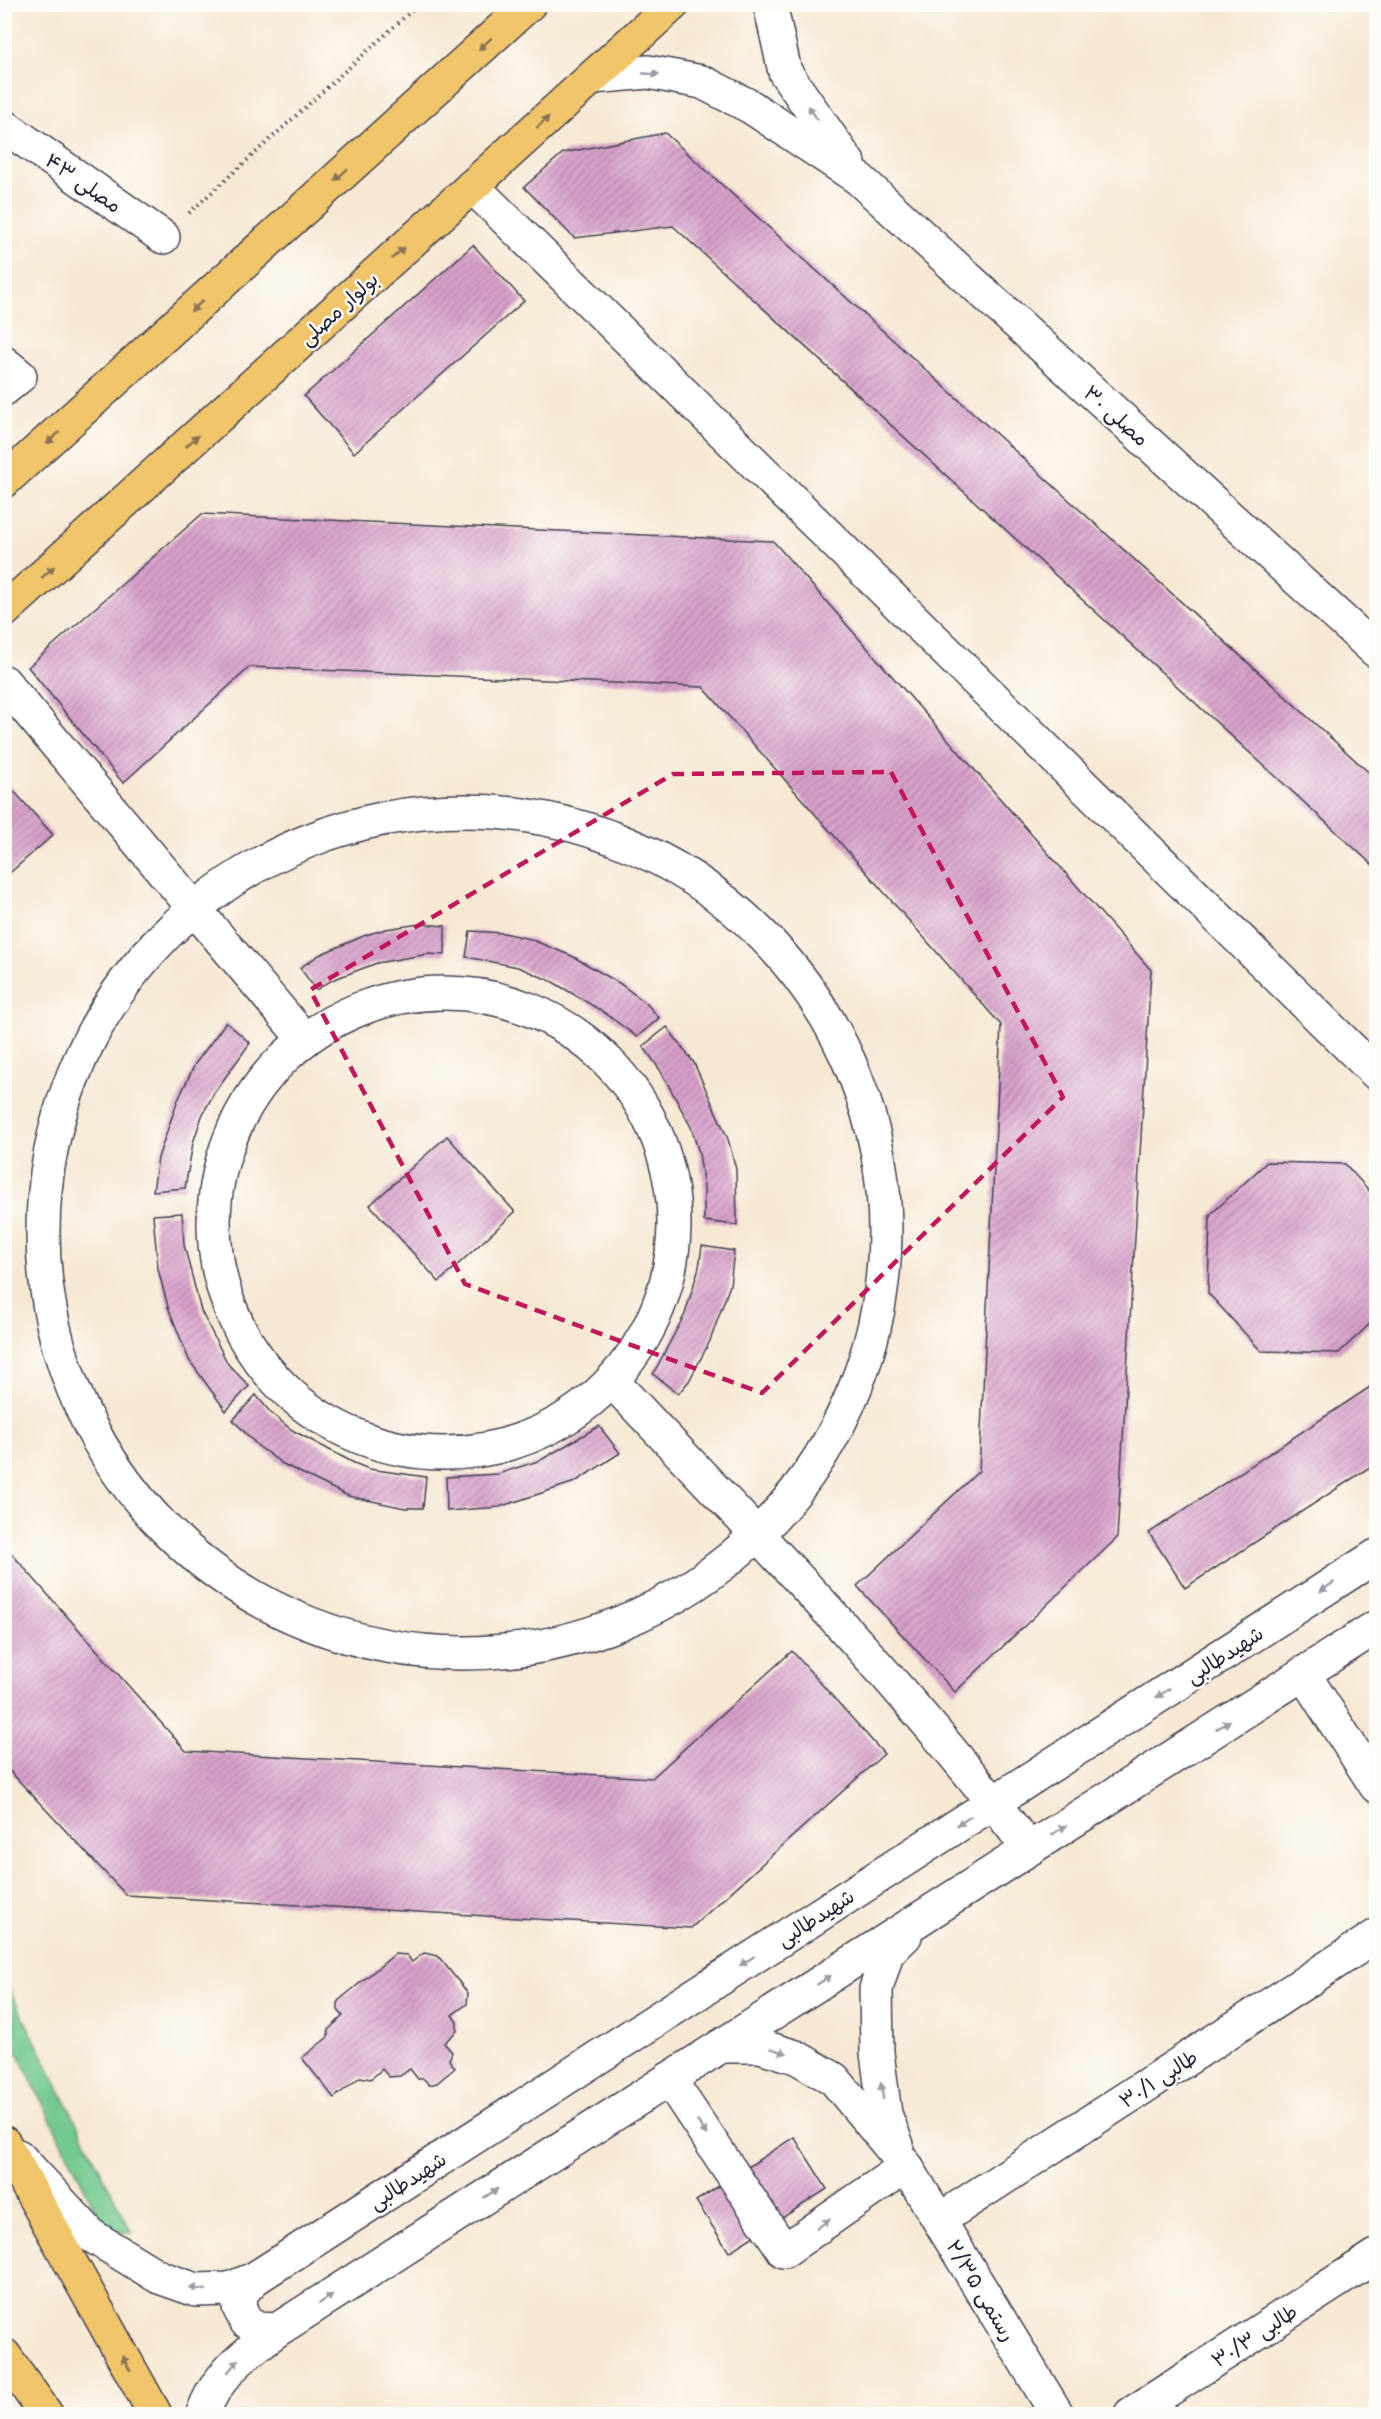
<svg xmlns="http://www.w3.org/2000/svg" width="1381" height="2419" font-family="'Playpen Sans','Playpen Sans Arabic',sans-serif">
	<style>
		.green { fill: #72c98f; stroke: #4a7665; stroke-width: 1.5 }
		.building { fill: url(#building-hatch) }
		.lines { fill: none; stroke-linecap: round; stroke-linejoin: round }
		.minor-casing { stroke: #424052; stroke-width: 36 }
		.major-casing { stroke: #424052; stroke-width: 36 }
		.path { stroke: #424052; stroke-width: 4; stroke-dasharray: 1.5 4.5; stroke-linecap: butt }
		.minor { stroke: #fff; stroke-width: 33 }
		.major { stroke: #f0c469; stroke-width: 33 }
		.oneway { fill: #897352 }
		.oneway2 { fill: #9c9ca7 }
		.marked { fill: none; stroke: #c2185b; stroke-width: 4.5; stroke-dasharray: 12 8; stroke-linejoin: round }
		.labels { text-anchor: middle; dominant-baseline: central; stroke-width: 5; stroke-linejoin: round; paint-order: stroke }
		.street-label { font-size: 20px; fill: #22223b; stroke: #fdfcf7 }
	</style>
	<defs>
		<pattern id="building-hatch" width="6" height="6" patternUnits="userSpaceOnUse" patternTransform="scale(1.5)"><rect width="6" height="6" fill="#d8a0ca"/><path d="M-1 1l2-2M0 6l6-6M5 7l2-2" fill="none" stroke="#af82a5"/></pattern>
	</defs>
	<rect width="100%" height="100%" fill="#fdfcf7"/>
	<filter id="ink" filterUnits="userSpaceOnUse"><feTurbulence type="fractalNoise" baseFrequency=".0167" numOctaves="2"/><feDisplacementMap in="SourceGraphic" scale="12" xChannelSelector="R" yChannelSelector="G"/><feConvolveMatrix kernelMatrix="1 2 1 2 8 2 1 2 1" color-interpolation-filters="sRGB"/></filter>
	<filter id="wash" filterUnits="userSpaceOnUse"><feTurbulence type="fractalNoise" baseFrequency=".008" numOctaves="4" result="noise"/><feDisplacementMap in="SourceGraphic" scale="24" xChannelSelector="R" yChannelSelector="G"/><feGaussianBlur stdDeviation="1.35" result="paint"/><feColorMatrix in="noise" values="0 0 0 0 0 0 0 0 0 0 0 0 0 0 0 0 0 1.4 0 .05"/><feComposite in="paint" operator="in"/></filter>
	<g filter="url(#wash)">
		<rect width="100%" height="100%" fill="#f6e8d3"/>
		<!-- green -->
		<polygon class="green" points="4,1979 132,2233 106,2231 5,2027"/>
		<g id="blocks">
			<!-- building -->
			<g class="building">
				<polygon points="665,133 1376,779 1376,868 673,226 574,238 524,187 563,153"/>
				<polygon points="473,245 524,301 354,453 304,396"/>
				<polygon points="202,514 773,541 1151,970 1117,1538 955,1692 857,1586 979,1471 1001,1025 703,687 250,667 123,783 28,667"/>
				<polygon points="4,780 53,835 4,878"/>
				<polygon points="420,924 445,926 445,955 428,954 377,963 332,980 316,990 300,968 319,955 366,935 386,929"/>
				<polygon points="470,931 504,933 530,939 572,956 619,983 646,1003 659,1018 637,1037 605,1013 553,982 518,967 466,957"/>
				<polygon points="226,1022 250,1043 214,1093 202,1116 193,1143 185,1188 153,1191 158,1158 177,1102 195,1064"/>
				<polygon points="667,1027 694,1063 728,1139 736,1169 737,1225 704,1221 704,1188 699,1153 691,1127 660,1070 643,1046"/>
				<polygon points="447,1136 515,1212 439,1282 370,1205"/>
				<polygon points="1267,1162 1345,1164 1376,1198 1376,1318 1339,1353 1261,1351 1208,1293 1210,1215"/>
				<polygon points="182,1213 184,1245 201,1311 228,1364 249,1386 226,1411 189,1360 168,1307 158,1269 153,1215"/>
				<polygon points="702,1246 734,1251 730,1285 710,1341 689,1381 678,1394 653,1374 685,1314 699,1267"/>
				<polygon points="1376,1383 1376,1463 1185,1588 1149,1533"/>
				<polygon points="256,1395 271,1413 292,1430 354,1463 369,1469 426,1477 423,1508 405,1508 348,1496 283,1464 258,1446 233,1420"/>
				<polygon points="599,1426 620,1453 575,1482 499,1507 447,1511 446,1477 498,1474 541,1460"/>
				<polygon points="4,1545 186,1751 652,1778 792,1651 884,1754 691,1928 126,1895 4,1765"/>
				<polygon points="424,1953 438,1956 468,1993 467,2004 452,2015 457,2022 457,2031 444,2043 452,2052 449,2060 455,2068 437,2083 429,2085 424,2079 418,2079 410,2069 400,2076 389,2077 382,2069 371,2079 360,2077 334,2098 302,2058 328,2037 328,2030 343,2016 338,2010 338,2001 395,1954 407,1955 412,1962"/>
				<polygon points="794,2137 827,2189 729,2252 696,2201"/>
			</g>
		</g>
	</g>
	<g filter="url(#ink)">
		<use href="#blocks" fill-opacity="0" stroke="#424052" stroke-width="1.5"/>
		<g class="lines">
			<!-- minor casing -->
			<g class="minor-casing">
				<g id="minor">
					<polyline points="770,4 785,72 849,164"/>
					<polyline points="593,77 648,72 702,82 751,107 858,178 1376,651"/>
					<polyline points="4,126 163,237"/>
					<polyline points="472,186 1376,1073"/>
					<polyline points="4,363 20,376 4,389"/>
					<polyline points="4,682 304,1039"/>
					<circle cx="464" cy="1232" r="421"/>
					<circle cx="444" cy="1223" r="230"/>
					<path d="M612 1381C755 1533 903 1682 1029 1849"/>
					<polyline points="1303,1673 1376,1786"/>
					<polyline points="721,2046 760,2046 796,2057 834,2079 906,2166 1057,2414"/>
					<polyline points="669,2079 784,2251 906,2166"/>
					<polyline points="897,2145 885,2114 877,2053 876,1989 887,1953 905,1936"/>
					<polyline points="18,2156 92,2236 159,2277 196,2290 229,2289 254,2279 1376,1556"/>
					<polyline points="939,2220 1376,1936"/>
					<polyline points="254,2279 242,2292 239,2307 246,2321 257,2329 277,2330"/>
					<path d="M203 2414C215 2376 246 2353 277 2330L1376 1627"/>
					<polyline points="1131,2414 1376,2256"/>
				</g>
			</g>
			<!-- major casing -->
			<g class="major-casing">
				<g id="major">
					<polyline points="4,481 529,4"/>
					<polyline points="4,611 673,4"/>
					<polyline points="4,2143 155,2414"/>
					<polyline points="4,2355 46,2414"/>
				</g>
			</g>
			<!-- path -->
			<polyline class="path" points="189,213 419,4"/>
			<!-- minor -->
			<use href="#minor" class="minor"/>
			<!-- major -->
			<use href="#major" class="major"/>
		</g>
		<!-- one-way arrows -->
		<defs><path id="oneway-solid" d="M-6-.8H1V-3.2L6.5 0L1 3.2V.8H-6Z" transform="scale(1.5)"/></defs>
		<g class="oneway">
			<use href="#oneway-solid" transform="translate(485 44) rotate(138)"/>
			<use href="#oneway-solid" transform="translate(543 122) rotate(-42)"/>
			<use href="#oneway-solid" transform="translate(341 175) rotate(138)"/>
			<use href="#oneway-solid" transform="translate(398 253) rotate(-42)"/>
			<use href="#oneway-solid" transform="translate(197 306) rotate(138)"/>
			<use href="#oneway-solid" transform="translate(53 438) rotate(138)"/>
			<use href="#oneway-solid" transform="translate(192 441) rotate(-42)"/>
			<use href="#oneway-solid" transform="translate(48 572) rotate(-42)"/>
			<use href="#oneway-solid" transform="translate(126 2363) rotate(-119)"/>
		</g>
		<g class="oneway2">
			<use href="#oneway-solid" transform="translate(651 74) rotate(5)"/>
			<use href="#oneway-solid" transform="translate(813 113) rotate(-125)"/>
			<use href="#oneway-solid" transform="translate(1327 1587) rotate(147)"/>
			<use href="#oneway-solid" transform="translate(1163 1693) rotate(147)"/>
			<use href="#oneway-solid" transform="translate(1223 1725) rotate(-33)"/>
			<use href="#oneway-solid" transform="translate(964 1821) rotate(147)"/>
			<use href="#oneway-solid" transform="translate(1059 1830) rotate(-33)"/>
			<use href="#oneway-solid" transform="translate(747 1961) rotate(147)"/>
			<use href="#oneway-solid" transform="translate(824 1980) rotate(-33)"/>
			<use href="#oneway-solid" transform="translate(779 2051) rotate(17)"/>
			<use href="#oneway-solid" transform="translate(882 2091) rotate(-98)"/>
			<use href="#oneway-solid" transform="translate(702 2128) rotate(56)"/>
			<use href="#oneway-solid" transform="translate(491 2193) rotate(-33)"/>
			<use href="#oneway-solid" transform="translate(823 2224) rotate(-35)"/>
			<use href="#oneway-solid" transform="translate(198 2289) rotate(-173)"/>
			<use href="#oneway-solid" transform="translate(326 2299) rotate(-33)"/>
			<use href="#oneway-solid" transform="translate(233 2366) rotate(-51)"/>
		</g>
	</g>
	<!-- marked area -->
	<path class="marked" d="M891 772 1063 1097 762 1393 465 1284 310 990 673 774Z"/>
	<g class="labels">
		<!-- street labels -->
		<g class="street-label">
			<text transform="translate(84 182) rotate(35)">مصلی ۴۳</text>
			<text transform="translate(338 308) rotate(-42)">بولوار مصلی</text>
			<text transform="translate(1117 415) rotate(42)">مصلی ۳۰</text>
			<text transform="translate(1224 1654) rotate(-33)">شهیدطالبی</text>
			<text transform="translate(815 1917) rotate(-33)">شهیدطالبی</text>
			<text transform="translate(1158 2078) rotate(-33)">طالبی ۳۰/۱</text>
			<text transform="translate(407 2180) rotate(-33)">شهیدطالبی</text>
			<text transform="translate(982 2290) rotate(59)">رستمی ۲/۳۵</text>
			<text transform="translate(1254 2335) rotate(-33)">طالبی ۳۰/۳</text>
		</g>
	</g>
	<!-- margin -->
	<rect width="1381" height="2419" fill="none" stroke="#fdfcf7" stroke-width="24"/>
</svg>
